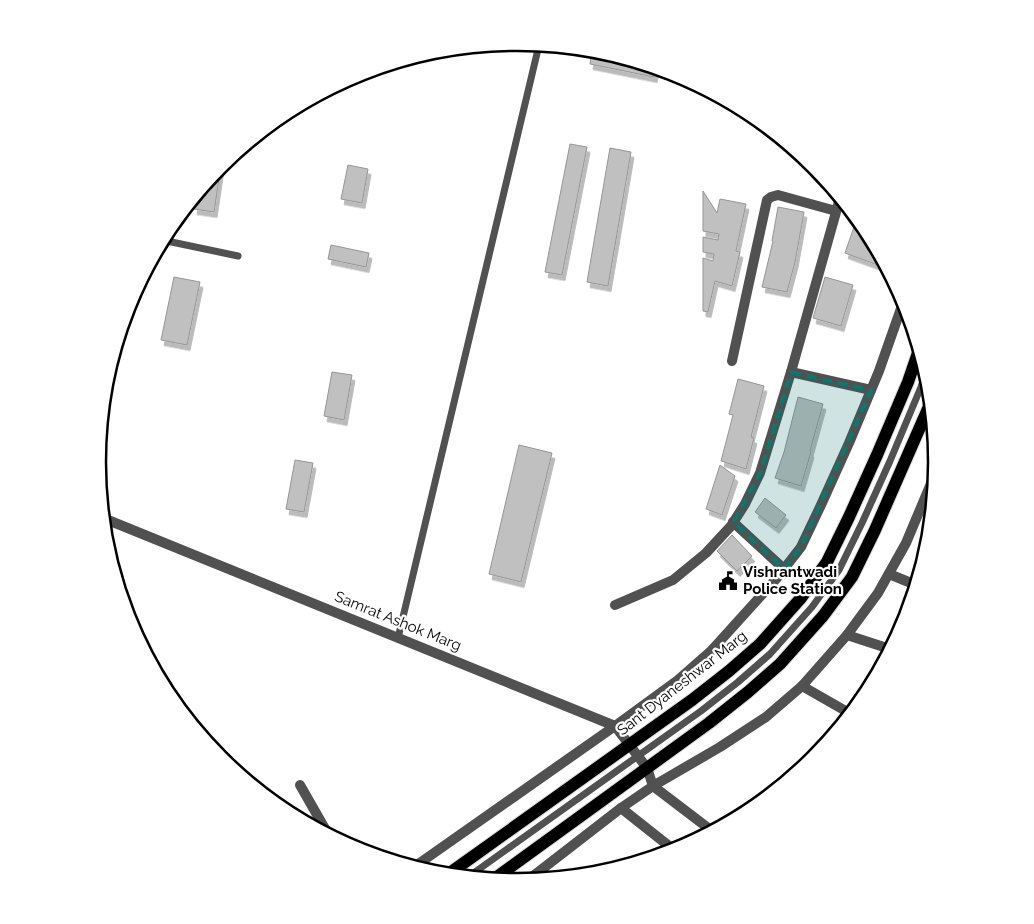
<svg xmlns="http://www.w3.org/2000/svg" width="1034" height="924" font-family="Raleway,sans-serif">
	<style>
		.building { fill: #c0c0c0; stroke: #959595; filter: url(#shadow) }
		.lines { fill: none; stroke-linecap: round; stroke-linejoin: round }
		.primary-casing { stroke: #dbdbdb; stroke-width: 14 }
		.service { stroke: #515151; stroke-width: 7 }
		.minor { stroke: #515151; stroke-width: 10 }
		.tertiary { stroke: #515151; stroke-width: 10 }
		.primary { stroke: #000; stroke-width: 12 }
		.marked { fill: #0f766e; fill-opacity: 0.2; stroke: #0f766e; stroke-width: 4; stroke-dasharray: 10 6; stroke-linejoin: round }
		.labels { text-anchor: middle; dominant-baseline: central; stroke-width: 4.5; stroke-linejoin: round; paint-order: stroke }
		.poi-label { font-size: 15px; font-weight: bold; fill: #000; stroke: #fff; text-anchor: start }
		.street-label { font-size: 15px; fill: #000; stroke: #fff }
		.rim { fill: none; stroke: #000; stroke-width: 2.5 }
	</style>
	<defs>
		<filter id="shadow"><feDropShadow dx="3" dy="5.5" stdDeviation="0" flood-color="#0004"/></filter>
	</defs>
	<rect width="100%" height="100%" fill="#fff"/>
	<!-- building -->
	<g class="building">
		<polygon points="592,50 599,51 656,68 654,77 590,64"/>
		<polygon points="570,144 587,147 562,275 545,272"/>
		<polygon points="610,148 631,152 608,286 587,282"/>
		<polygon points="221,165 214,212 194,209 196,195"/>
		<polygon points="348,165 368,169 362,203 341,199"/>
		<polygon points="703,191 717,213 720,199 746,204 736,251 740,252 732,286 715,281 708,312 703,311 703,258 713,261 714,254 703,252 703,237 718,240 719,234 703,231"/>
		<polygon points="778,207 804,212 795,262 787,292 762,287 773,241 772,241"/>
		<polygon points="857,218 866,229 886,268 845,253"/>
		<polygon points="331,245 369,253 366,267 328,259"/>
		<polygon points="174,277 200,282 187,345 161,340"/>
		<polygon points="825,277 853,285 841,326 813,318"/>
		<polygon points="332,372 352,375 344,420 324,416"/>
		<polygon points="738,379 764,386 751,437 754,438 746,469 721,461 733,415 729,414"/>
		<polygon points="798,397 823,404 810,451 811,452 801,486 775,478 784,452"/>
		<polygon points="519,445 552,453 521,582 489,574"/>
		<polygon points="295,460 313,463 304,512 286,509"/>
		<polygon points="720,465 735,476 722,515 706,509"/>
		<polygon points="765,498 786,515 776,528 755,512"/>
		<polygon points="732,535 752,556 737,571 717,551"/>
	</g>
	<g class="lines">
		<!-- primary casing -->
		<g class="primary-casing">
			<g id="primary">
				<polyline points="447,875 692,700 729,671 760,644 801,598 827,562 849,517 877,455 908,382 919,350"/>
				<polyline points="494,879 709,723 748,692 780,664 823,616 852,577 875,530 931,402"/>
			</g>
		</g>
		<!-- service -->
		<g class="service">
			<polyline points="162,240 238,256"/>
			<polyline points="398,638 539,45"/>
			<polyline points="468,877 701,711 738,682 770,654 812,607 839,570 862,523 890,461 921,387 926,373"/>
		</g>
		<!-- minor -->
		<g class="minor">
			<polyline points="732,361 767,200 771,197 778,195 836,211"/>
			<polyline points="791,372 871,390"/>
			<polyline points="733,522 784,569"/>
			<polyline points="889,574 916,585"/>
			<polyline points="615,605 673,580 706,553 731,526 745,504 760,473 791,372 840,198"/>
			<polyline points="847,635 890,649"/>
			<polyline points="802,686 851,714"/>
			<polyline points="300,785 328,834"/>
			<polyline points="653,786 712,831"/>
			<polyline points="621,808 669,846 671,851"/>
		</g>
		<!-- tertiary -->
		<g class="tertiary">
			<polyline points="103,518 615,726 647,768 653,786"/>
			<polyline points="414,867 615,726 678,680 711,651 777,578 801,547 821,505 849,443 879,371 904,300"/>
			<polyline points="528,880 621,808 653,786 720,747 766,717 802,686 847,635 878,593 906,543 935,474"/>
		</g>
		<!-- primary -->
		<use href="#primary" class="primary"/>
	</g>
	<!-- marked area -->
	<path class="marked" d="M791 372 871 390 801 547 784 569 733 522 760 473Z"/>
	<!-- icons -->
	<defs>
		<g id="civic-bare" transform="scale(1.5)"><path d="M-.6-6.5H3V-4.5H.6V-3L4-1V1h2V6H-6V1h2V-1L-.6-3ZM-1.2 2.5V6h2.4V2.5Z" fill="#000" stroke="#fff" stroke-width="2.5" paint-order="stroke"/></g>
	</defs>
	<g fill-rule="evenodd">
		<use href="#civic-bare" x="728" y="581"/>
	</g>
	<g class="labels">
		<!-- poi labels -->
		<g class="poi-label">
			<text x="743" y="572">Vishrantwadi<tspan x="743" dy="17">Police Station</tspan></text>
		</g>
		<!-- street labels -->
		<g class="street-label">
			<text transform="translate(398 621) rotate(22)">Samrat Ashok Marg</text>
			<text transform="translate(682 683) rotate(-38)">Sant Dyaneshwar Marg</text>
		</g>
	</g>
	<!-- crop -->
	<path d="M0 0H1034V924H0ZM106 462a411 411 0 1 1 822 0a411 411 0 1 1-822 0Z" fill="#fff" fill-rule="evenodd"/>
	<path class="rim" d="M106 462a411 411 0 1 1 822 0a411 411 0 1 1-822 0Z"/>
</svg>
